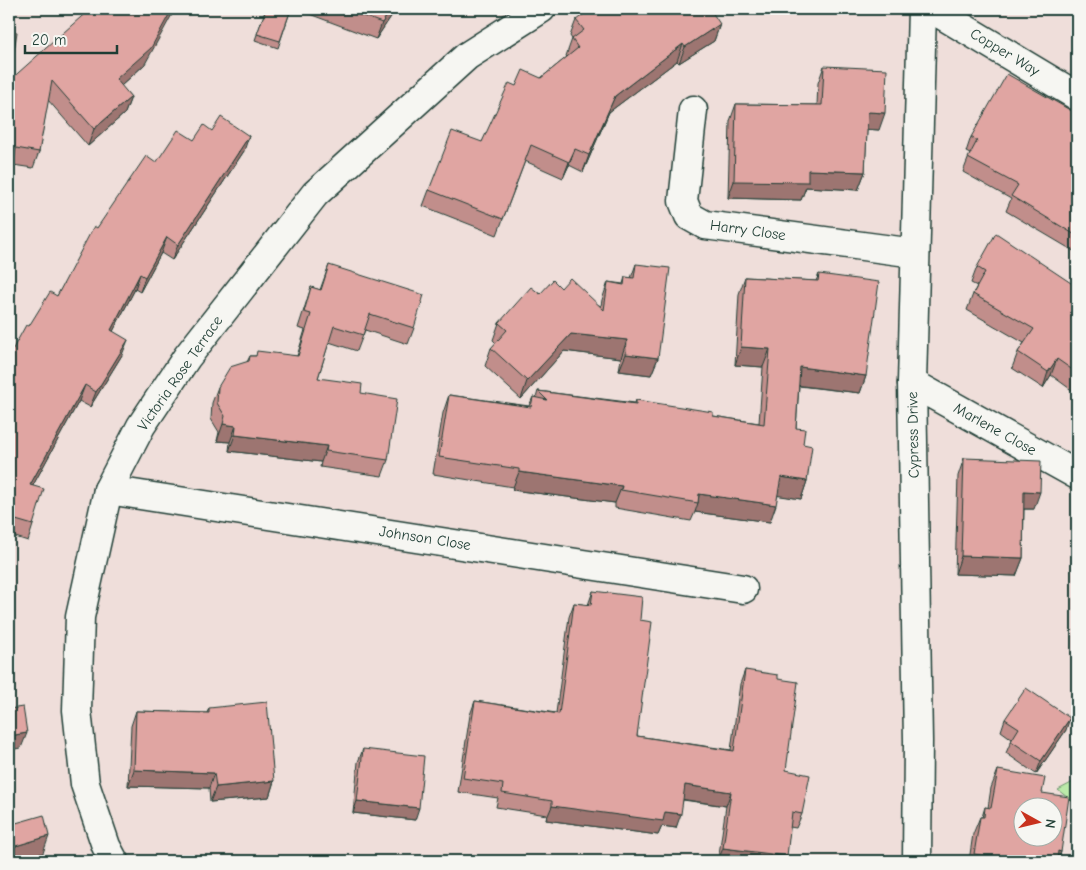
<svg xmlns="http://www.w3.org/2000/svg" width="1086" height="870" font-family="'Comic Neue',sans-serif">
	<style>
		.green { fill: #bbeaa9; stroke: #6d946e }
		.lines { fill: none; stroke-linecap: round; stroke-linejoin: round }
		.street-casing { stroke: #1f3d34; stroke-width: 31 }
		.street { stroke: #f6f6f2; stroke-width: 28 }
		.wall { fill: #c18e8b; stroke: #1f3d34 }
		.shaded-wall { fill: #9d7471; stroke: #1f3d34 }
		.building { fill: #e0a5a2; stroke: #1f3d34; fill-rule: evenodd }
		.labels { text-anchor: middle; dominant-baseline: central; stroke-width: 5; stroke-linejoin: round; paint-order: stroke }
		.street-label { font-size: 15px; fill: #1f3d34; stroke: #f6f6f2 }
	</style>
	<rect width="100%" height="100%" fill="#efdeda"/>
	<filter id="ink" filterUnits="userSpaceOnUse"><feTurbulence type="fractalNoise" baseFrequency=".02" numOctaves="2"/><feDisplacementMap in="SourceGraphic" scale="10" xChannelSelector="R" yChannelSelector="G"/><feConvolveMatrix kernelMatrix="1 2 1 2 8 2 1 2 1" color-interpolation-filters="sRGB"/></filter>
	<g filter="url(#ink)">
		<!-- green -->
		<polygon class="green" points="1077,780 1077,805 1058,790"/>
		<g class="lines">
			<!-- street casing -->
			<g class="street-casing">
				<g id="street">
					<polyline points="932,9 1077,96"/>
					<polyline points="693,110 683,201 689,216 705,225 915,253"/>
					<polyline points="912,383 1077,475"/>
					<polyline points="108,490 743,589"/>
					<polyline points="114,861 106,846 85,784 77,710 80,617 108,490 141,426 187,357 315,194 467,56 541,9"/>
					<polyline points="917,861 918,741 912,383 922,9"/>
				</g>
			</g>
			<!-- street -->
			<use href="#street" class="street"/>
		</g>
		<!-- wall -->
		<g class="wall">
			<polygon points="266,9 291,9 278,48 255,40"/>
			<polygon points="296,9 396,9 376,39"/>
			<polygon points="1040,9 1047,9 1045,12"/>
			<polygon points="1068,9 1077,9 1077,15"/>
			<polygon points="576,20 720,24 714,41 679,63 677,61 609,112 583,172 569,165 563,178 525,161 497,235 423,206 429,190 482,142 516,86 541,78 567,57 566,56 572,39 570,36"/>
			<polygon points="145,64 121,86 131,97 125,113 88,146 48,100 39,152 33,168 13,165 9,81"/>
			<polygon points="824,66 879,130 867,129 865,172 858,190 806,187 801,200 728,198 730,121 736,104 817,105 818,83"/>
			<polygon points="1077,114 1077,253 1006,211 1011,199 963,172 970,154 966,152 971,137"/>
			<polygon points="194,140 244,151 172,260 161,253 140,292 135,289 113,331 122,355 90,407 79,401 33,485 33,525 28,541 9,535 9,356 29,326 57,296 97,228 156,163"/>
			<polygon points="636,264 658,358 651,375 619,371 621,358 564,351 521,399 485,366 491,348 496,343 493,340 499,323 540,294 561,288 601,306 602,300 608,282 623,284 625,277 631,278"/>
			<polygon points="329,265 414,328 408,344 365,330 357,351 329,342 318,378 361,393 388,460 382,476 320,467 321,462 229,451 230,442 217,441 219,432 211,419 212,403 218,387 247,362 250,356 297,356 305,330 298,328 306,303 311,287 320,290"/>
			<polygon points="977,267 1077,287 1077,394 1051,375 1043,388 1012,368 1018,352 1024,343 967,310 973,294 977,286 971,283"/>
			<polygon points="819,274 866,376 860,393 799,386 796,428 803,444 807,481 801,499 778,495 770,522 695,512 691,521 615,508 615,503 512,490 513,487 433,474 443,413 449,395 529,406 533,397 536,398 538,391 635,403 636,400 713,416 759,423 763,367 735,365 739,294 745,277 816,281"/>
			<polygon points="964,458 1034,509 1024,509 1023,558 1016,576 955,574 958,476"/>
			<polygon points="593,591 640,620 637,736 731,750 740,684 745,670 778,679 786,770 802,814 796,828 790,827 785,861 718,861 726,806 683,800 676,828 662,826 658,835 546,820 547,815 496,807 498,798 458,792 470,715 475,701 556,713 569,617 574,603 588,605"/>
			<polygon points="209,708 274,781 269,797 210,802 209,788 128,786 131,726 136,711 207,713"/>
			<polygon points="1005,719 1066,730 1036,774 1006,753 1012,739 1001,731"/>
			<polygon points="363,749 415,820 353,813 358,762"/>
			<polygon points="998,770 1042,793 1061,852 1057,861 969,861 973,834 980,817 982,817 985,807 988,808 991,788"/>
		</g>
		<!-- shaded-wall -->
		<g class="shaded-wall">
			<polygon points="172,9 175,9 145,64 110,96 116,79"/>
			<polygon points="391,9 396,9 376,39 382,23"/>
			<polygon points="720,24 714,41 679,63 685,47"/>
			<polygon points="683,44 677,61 609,112 583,172 589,155 615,96"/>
			<polygon points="131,97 125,113 88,146 94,129"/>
			<polygon points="868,112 885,113 879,130 861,129"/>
			<polygon points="249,136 244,151 172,260 178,245"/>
			<polygon points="575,149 569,165 563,178 569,162"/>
			<polygon points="808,170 865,172 858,190 806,187 801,200 728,198 734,181"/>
			<polygon points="167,237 161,253 140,292 145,277"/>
			<polygon points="140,274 135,289 106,345 111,330"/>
			<polygon points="571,334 627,340 621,358 564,351 521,399 527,381"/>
			<polygon points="128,340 122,355 90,407 96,392"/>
			<polygon points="741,347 770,349 763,367 735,365"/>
			<polygon points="626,354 658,358 651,375 619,371"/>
			<polygon points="1057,359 1051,375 1043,388 1048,372"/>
			<polygon points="800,367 866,376 860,393 794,385"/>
			<polygon points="85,385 79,401 25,500 30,485"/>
			<polygon points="223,424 236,426 230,442 217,441"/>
			<polygon points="235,435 327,446 321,462 229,451"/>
			<polygon points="519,472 622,486 615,503 512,490"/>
			<polygon points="781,477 807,481 801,499 774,495"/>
			<polygon points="1024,491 1040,492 1034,509 1018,509"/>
			<polygon points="699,494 776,505 770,522 695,512 698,503"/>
			<polygon points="961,556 1023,558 1016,576 955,574"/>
			<polygon points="1070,718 1066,730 1036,774 1041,761"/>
			<polygon points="27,733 21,748 9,750 9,736"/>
			<polygon points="134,770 214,773 209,788 128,786"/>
			<polygon points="274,781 269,797 210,802 216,787"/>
			<polygon points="685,785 731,792 726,806 680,799"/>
			<polygon points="357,801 419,808 415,820 353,813"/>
			<polygon points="552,806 665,812 681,814 676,828 662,826 658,835 546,820"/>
			<polygon points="49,836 43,853 16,861 9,861 9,848"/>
			<polygon points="723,848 787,856 785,861 718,861"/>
			<polygon points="1058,851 1061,852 1057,861 1054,861"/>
		</g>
		<!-- building -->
		<g class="building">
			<polygon points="90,9 172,9 151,48 116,79 131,97 94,129 52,81 39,152 16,148 9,197 9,30 17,32 9,81"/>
			<polygon points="266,9 291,9 280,41 257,34"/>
			<polygon points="344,9 391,9 382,23"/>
			<polygon points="591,9 710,9 720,24 685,47 683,44 615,96 589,155 575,149 569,162 531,145 503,219 429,190 452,131 482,142 509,83 516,86 523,70 541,78 578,48 572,39 584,30 576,20"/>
			<polygon points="824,66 887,69 885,113 868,112 865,172 808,170 808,182 734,181 736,104 822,105"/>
			<polygon points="1007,74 1077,114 1077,236 1011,196 1018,185 968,158 977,141 971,137"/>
			<polygon points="221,117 249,136 178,245 167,237 145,277 140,274 111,330 128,340 96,392 85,385 30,485 44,489 33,525 9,518 9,356 26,325 29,326 50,292 57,296 94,226 97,228 146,156 156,163 178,130 194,140 204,125 212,131"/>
			<polygon points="996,233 1077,287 1077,373 1057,359 1048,372 1018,352 1034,329 973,294 985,272 977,267"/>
			<polygon points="636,264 670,268 658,358 626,354 627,340 571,334 527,381 491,348 507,330 499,323 531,287 540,294 553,280 561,288 570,278 604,310 608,282 624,285 625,277 634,278"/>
			<polygon points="329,265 424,295 414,328 370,314 363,335 334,326 318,378 362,384 361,393 397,399 388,460 326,451 327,446 235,435 236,426 223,424 225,416 217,403 218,387 230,367 249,361 250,356 256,356 257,351 298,356 311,314 304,312 311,287 321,290"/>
			<polygon points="819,274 879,282 866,376 800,367 796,428 805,429 803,444 812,446 807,481 781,477 776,505 699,494 698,503 621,490 622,486 519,472 519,469 439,457 449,395 531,407 533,397 547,400 538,391 636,404 636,400 713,412 713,416 764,424 770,349 741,347 745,277 818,281"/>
			<polygon points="964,458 1041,461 1040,492 1024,491 1023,558 961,556"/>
			<polygon points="593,591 642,597 640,620 652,622 637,736 734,751 745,670 778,675 778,679 798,682 786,770 810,775 802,814 792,812 787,856 723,848 731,792 685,785 681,814 665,812 663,821 552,806 552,801 502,793 503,784 463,778 475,701 559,714 574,603 591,605"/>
			<polygon points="1026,688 1070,718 1041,761 1011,741 1019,728 1005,719"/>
			<polygon points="267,702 274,781 216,787 214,773 134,770 136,711 209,713 209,708"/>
			<polygon points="23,707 27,733 9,736 9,709"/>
			<polygon points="363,749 424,756 419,808 357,801"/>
			<path d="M998 770 1045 778 1042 793 1069 797 1061 852 1058 851 1057 861H1020L974 854 980 817H984L985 807 991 808ZM1024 808H1054V838H1024Z"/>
			<polygon points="44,815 49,836 9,848 9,825"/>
		</g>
	</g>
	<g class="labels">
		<!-- street labels -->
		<g class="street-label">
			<text transform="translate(1005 52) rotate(31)">Copper Way</text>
			<text transform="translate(748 230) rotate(8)">Harry Close</text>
			<text transform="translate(180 373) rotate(-55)">Victoria Rose Terrace</text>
			<text transform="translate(995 429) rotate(29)">Marlene Close</text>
			<text transform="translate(913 435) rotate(-91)">Cypress Drive</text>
			<text transform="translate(425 538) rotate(9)">Johnson Close</text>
		</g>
	</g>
	<!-- margin -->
	<rect width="1086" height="870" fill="none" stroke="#f6f6f2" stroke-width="30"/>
	<rect x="15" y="15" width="1056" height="840" fill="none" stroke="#1f3d34" stroke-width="2" filter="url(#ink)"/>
	<!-- north arrow -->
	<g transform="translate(1038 822) rotate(98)"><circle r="24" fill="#f6f6f2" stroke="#a0aca6"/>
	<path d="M0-4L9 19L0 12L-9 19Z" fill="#c8321e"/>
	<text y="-8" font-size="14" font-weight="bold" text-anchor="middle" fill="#1f3d34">N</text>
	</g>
	<!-- scale -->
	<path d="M25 45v8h92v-8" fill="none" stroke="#1f3d34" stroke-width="2.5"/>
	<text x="32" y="45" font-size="15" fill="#1f3d34" stroke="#f6f6f2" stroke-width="4" paint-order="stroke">20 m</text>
</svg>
